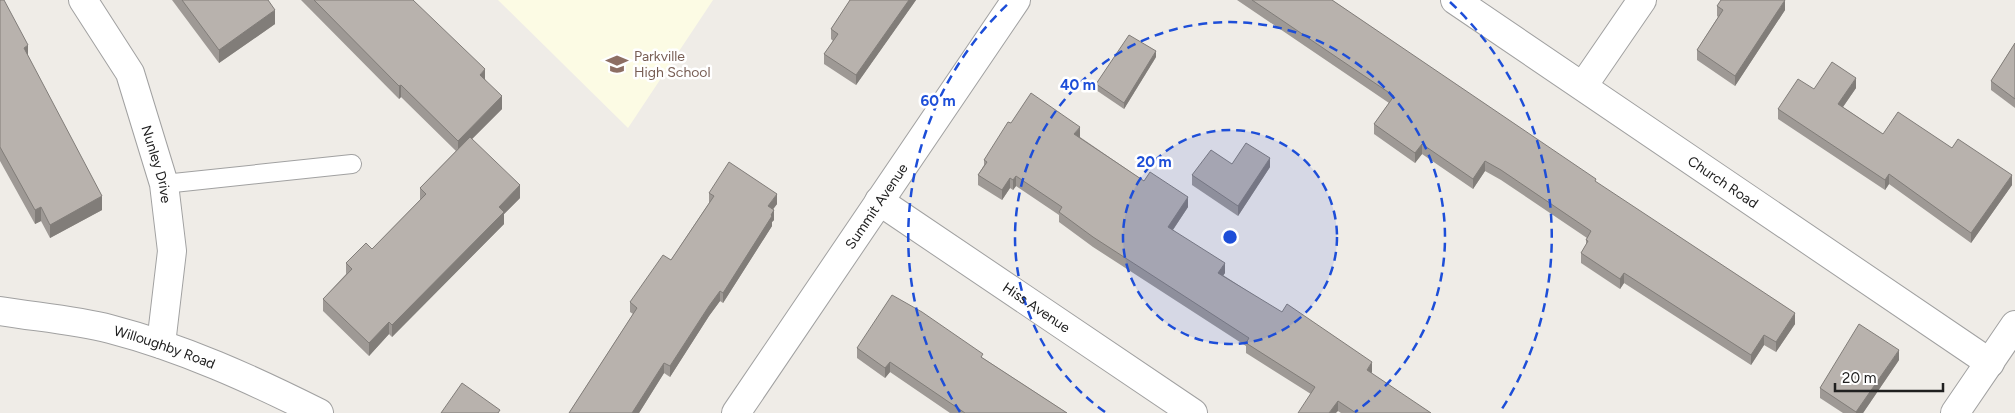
<svg xmlns="http://www.w3.org/2000/svg" width="2015" height="413" font-family="Figtree,sans-serif">
	<style>
		.education { fill: #fcfbe4 }
		.lines { fill: none; stroke-linecap: round; stroke-linejoin: round }
		.lane-casing { stroke: #a1a1a1; stroke-width: 20 }
		.street-casing { stroke: #a1a1a1; stroke-width: 30 }
		.lane { stroke: #fff; stroke-width: 18 }
		.street { stroke: #fff; stroke-width: 28 }
		.wall { fill: #9e9995 }
		.shaded-wall { fill: #817d79 }
		.building { fill: #b8b2ad; stroke: #817d79 }
		.ring { fill: none; stroke: #1d4ed8; stroke-width: 2.5; stroke-dasharray: 9 6 }
		.labels { text-anchor: middle; dominant-baseline: central; stroke-width: 5; stroke-linejoin: round; paint-order: stroke }
		.education-label { font-size: 14px; fill: #785e54; stroke: #fff; text-anchor: start }
		.street-label { font-size: 14px; fill: #202020; stroke: #fff }
		.centre { fill: #1d4ed8; stroke: #fff; stroke-width: 2.5 }
		.ring-label { font-size: 15px; text-anchor: middle; font-weight: bold; fill: #1d4ed8; stroke: #fff; stroke-width: 5; stroke-linejoin: round; paint-order: stroke }
	</style>
	<rect width="100%" height="100%" fill="#efece7"/>
	<!-- education -->
	<polygon class="education" points="498,0 713,0 628,128"/>
	<g class="lines">
		<!-- lane casing -->
		<g class="lane-casing">
			<polyline id="lane" points="164,184 352,164"/>
		</g>
		<!-- street casing -->
		<g class="street-casing">
			<g id="street">
				<path id="s1" d="M83 0 130 73 164 184 172 251 161 344"/>
				<path id="s2" d="M1455 0 1990 363"/>
				<polyline points="1583,86 1642,0"/>
				<path id="s3" d="M879 201 1193 413"/>
				<path id="s4" d="M0 311C36 317 74 320 110 329 183 348 251 379 319 413"/>
				<path id="s5" d="M736 413 1016 0"/>
				<polyline points="1955,413 2015,325"/>
			</g>
		</g>
		<!-- lane -->
		<use href="#lane" class="lane"/>
		<!-- street -->
		<use href="#street" class="street"/>
	</g>
	<!-- wall -->
	<g class="wall">
		<polygon points="0,0 28,56 102,210 50,238 41,221 35,224 0,161"/>
		<polygon points="172,0 268,0 275,24 219,63"/>
		<polygon points="301,0 413,0 485,79 502,109 472,139 520,198 504,214 504,224 392,337 389,334 369,356 323,311 323,299 346,274 346,263 372,249 420,200 420,188 456,151 401,97 399,99"/>
		<polygon points="850,0 916,0 856,85 824,64 824,54 833,41 831,39 831,29"/>
		<polygon points="1237,0 1332,0 1596,182 1795,324 1776,352 1764,345 1751,365 1624,283 1620,289 1581,263 1581,253 1586,245 1586,240 1587,238 1501,180 1485,171 1473,189 1422,154 1415,163 1374,134 1374,124 1389,103"/>
		<polygon points="1717,6 1785,10 1735,86 1697,60 1697,50 1718,17 1717,16"/>
		<polygon points="2015,43 2015,108 1991,90 1991,81"/>
		<polygon points="1156,57 1124,109 1096,90 1096,84"/>
		<polygon points="1856,88 1843,107 1883,134 1952,148 2012,185 1971,243 1889,184 1885,190 1778,119 1778,109 1814,89"/>
		<polygon points="1011,123 1080,137 1144,181 1188,207 1173,230 1225,273 1223,275 1372,372 1371,374 1431,413 1341,413 1246,353 1246,346 1093,247 1059,222 1059,215 1016,186 1013,190 1010,188 1002,200 978,185 978,175 984,165 984,160"/>
		<polygon points="1232,164 1270,167 1238,216 1192,185 1192,175"/>
		<polygon points="709,193 777,204 773,209 774,220 772,222 772,226 723,303 720,301 709,316 670,377 664,373 639,413 569,413 633,314 630,312 630,302 671,260 709,203"/>
		<polygon points="857,348 983,358 1067,413 950,413 890,372 885,378 857,358"/>
		<polygon points="1899,360 1863,413 1843,413 1820,398 1820,388"/>
	</g>
	<!-- shaded-wall -->
	<g class="shaded-wall">
		<polygon points="909,0 916,0 856,85 856,75"/>
		<polygon points="1785,0 1785,10 1735,86 1735,76"/>
		<polygon points="275,10 275,24 219,63 219,50"/>
		<polygon points="28,45 28,59 24,48"/>
		<polygon points="1156,51 1156,57 1124,109 1124,103"/>
		<polygon points="485,69 485,82 480,75"/>
		<polygon points="1856,78 1856,88 1838,114 1838,104"/>
		<polygon points="401,85 401,97 399,99 399,86"/>
		<polygon points="502,96 502,109 458,153 458,141"/>
		<polygon points="1080,127 1080,137 1074,144 1074,134"/>
		<polygon points="1422,144 1422,154 1415,163 1415,153"/>
		<polygon points="1270,158 1270,167 1238,216 1238,206"/>
		<polygon points="1485,161 1485,171 1473,189 1473,179"/>
		<polygon points="1889,174 1889,184 1885,190 1885,180"/>
		<polygon points="2012,175 2012,185 1971,243 1971,233"/>
		<polygon points="1016,176 1016,186 1013,190 1013,180"/>
		<polygon points="1010,178 1010,188 1002,200 1002,190"/>
		<polygon points="520,185 520,198 504,214 504,224 392,337 392,325 499,207"/>
		<polygon points="777,194 777,204 768,216 768,206"/>
		<polygon points="102,196 102,210 50,238 50,225"/>
		<polygon points="1188,197 1188,207 1168,237 1168,227"/>
		<polygon points="41,207 41,221 35,224 35,210"/>
		<polygon points="774,210 774,220 772,222 772,226 723,303 723,293"/>
		<polygon points="1225,263 1225,273 1218,283 1218,273"/>
		<polygon points="1624,273 1624,283 1620,289 1620,279"/>
		<polygon points="720,291 720,301 709,316 670,377 670,366 709,306"/>
		<polygon points="1795,313 1795,324 1776,352 1776,342"/>
		<polygon points="389,322 389,334 369,356 369,343"/>
		<polygon points="1764,335 1764,345 1751,365 1751,355"/>
		<polygon points="1899,350 1899,360 1863,413 1856,413 1856,412"/>
		<polygon points="890,362 890,372 885,378 885,368"/>
		<polygon points="1372,362 1372,372 1367,380 1367,370"/>
		<polygon points="664,363 664,373 639,413 632,413"/>
		<polygon points="1338,401 1338,411 1336,413 1329,413"/>
	</g>
	<!-- building -->
	<g class="building">
		<polygon points="0,0 4,0 28,45 24,48 102,196 50,225 41,207 35,210 0,147"/>
		<polygon points="182,0 268,0 275,10 219,50"/>
		<polygon points="314,0 413,0 485,69 480,75 502,96 458,141 401,85 399,86"/>
		<polygon points="850,0 909,0 856,75 824,54 838,34 831,29"/>
		<polygon points="1252,0 1332,0 1596,179 1595,181 1795,313 1776,342 1764,335 1751,355 1624,273 1620,279 1581,253 1588,241 1586,240 1591,231 1501,170 1485,161 1473,179 1422,144 1415,153 1374,124 1394,96"/>
		<polygon points="1721,0 1785,0 1735,76 1697,50 1723,10 1717,6"/>
		<polygon points="1129,35 1156,51 1124,103 1096,84"/>
		<polygon points="2015,43 2015,99 1991,81"/>
		<polygon points="1832,62 1856,78 1838,104 1883,134 1898,112 1952,148 1958,139 2012,175 1971,233 1889,174 1885,180 1778,109 1798,79 1814,89"/>
		<polygon points="1031,93 1080,127 1074,134 1144,181 1150,172 1188,197 1168,227 1225,263 1218,273 1282,312 1287,304 1372,362 1367,370 1431,413 1356,413 1338,401 1329,413 1298,413 1315,387 1246,343 1249,338 1093,237 1059,212 1062,207 1016,176 1013,180 1010,178 1002,190 978,175 987,162 984,160 1008,122 1011,123"/>
		<polygon points="470,137 520,185 499,207 504,212 392,325 389,322 369,343 323,299 352,269 346,263 366,243 372,249 426,194 420,188"/>
		<polygon points="1246,143 1270,158 1238,206 1192,175 1211,150 1232,164"/>
		<polygon points="729,162 777,194 768,206 774,210 771,215 772,216 723,293 720,291 709,306 670,366 664,363 632,413 569,413 637,308 630,302 663,255 671,260 714,196 709,193"/>
		<polygon points="892,295 922,312 983,354 981,357 1067,413 965,413 890,362 885,368 857,348"/>
		<polygon points="1859,324 1899,350 1856,412 1820,388"/>
		<polygon points="462,383 500,410 498,413 441,413"/>
	</g>
	<!-- distance rings -->
	<circle cx="1230" cy="237" r="107" fill="#1d4ed8" fill-opacity=".12"/>
	<g class="ring">
		<circle cx="1230" cy="237" r="107"/>
		<path d="M1105 412A215 215 0 1 1 1355 412"/>
		<path d="M960 412A322 322 0 0 1 1010 2M1450 2A322 322 0 0 1 1500 412"/>
	</g>
	<!-- icons -->
	<defs>
		<g id="school-bare" transform="scale(1.725)"><path d="M0-5L7-2L0 1L-7-2ZM-4 1L0 2.5L4 1V4Q0 6-4 4Z" fill="#8d6e63" stroke="#fff" stroke-width="2.5" paint-order="stroke"/></g>
	</defs>
	<g fill-rule="evenodd">
		<use href="#school-bare" x="617" y="64"/>
	</g>
	<g class="labels">
		<!-- education labels -->
		<g class="education-label">
			<text x="634" y="56">Parkville<tspan x="634" dy="16">High School</tspan></text>
		</g>
		<!-- street labels -->
		<g class="street-label">
			<text stroke="none"><textPath href="#s1" startOffset="182">Nunley Drive</textPath></text>
			<text stroke="none"><textPath href="#s2" startOffset="324">Church Road</textPath></text>
			<text stroke="none"><textPath href="#s5" startOffset="250">Summit Avenue</textPath></text>
			<text stroke="none"><textPath href="#s3" startOffset="190">Hiss Avenue</textPath></text>
			<text stroke="none"><textPath href="#s4" startOffset="169">Willoughby Road</textPath></text>
		</g>
	</g>
	<circle cx="1230" cy="237" r="8" class="centre"/>
	<g class="ring-label">
		<text x="1078" y="90">40 m</text>
		<text x="938" y="106">60 m</text>
		<text x="1154" y="167">20 m</text>
	</g>
	<!-- scale -->
	<path d="M1835 383v8h108v-8" fill="none" stroke="#202020" stroke-width="2.5"/>
	<text x="1842" y="383" font-size="15" fill="#202020" stroke="#ffffff" stroke-width="4" paint-order="stroke">20 m</text>
</svg>
